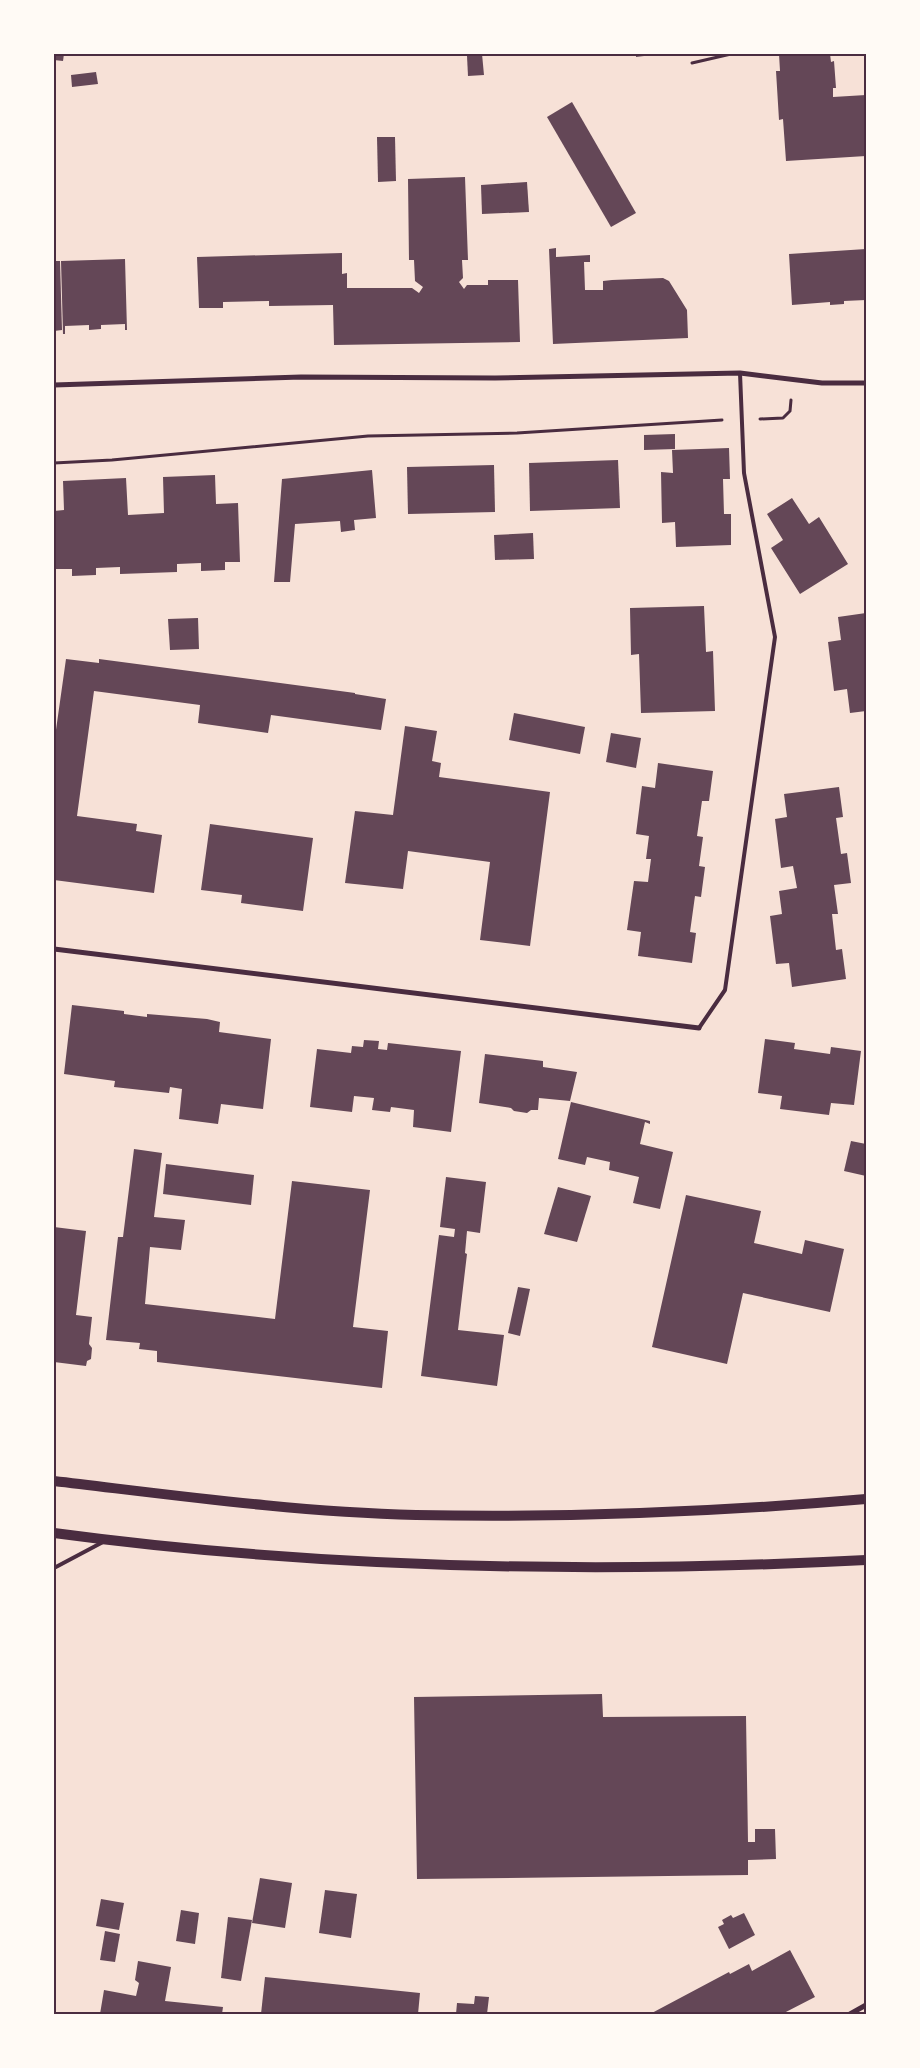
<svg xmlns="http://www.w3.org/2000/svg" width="920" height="2068" font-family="Overpass,sans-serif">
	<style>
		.building { fill: #644757 }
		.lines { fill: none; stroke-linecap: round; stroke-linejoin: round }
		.path { stroke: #4a2c40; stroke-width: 3 }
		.service { stroke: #4a2c40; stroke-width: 4 }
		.minor { stroke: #4a2c40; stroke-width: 5 }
		.secondary { stroke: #4a2c40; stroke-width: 10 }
		.neatline { fill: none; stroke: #4a2c40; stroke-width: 2 }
	</style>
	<rect width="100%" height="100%" fill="#f7e1d7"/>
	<!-- building -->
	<g class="building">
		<polygon points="54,54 64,54 63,61 54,60"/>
		<polygon points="482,54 484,75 468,76 467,56"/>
		<polygon points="636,54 652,54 652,55 636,57"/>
		<polygon points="779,54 830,54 831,62 834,61 836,88 833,88 833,97 866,95 866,156 786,161 783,119 779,120 776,71 780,71"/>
		<polygon points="96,72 98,84 72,87 71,75"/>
		<polygon points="572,102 636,213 611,227 547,117"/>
		<polygon points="377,137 395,137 396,181 378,182"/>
		<polygon points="465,177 468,260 462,260 463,278 459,282 464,289 467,285 488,285 488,280 518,280 520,342 334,345 333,305 269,306 269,301 223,302 223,308 199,308 197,257 342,253 342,274 347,273 347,288 412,288 419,293 423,287 415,281 414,260 409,260 408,179"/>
		<polygon points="527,182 529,212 482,214 481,185"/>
		<polygon points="556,248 556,257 590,255 590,262 584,262 585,290 603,290 603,281 612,280 663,278 669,281 687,310 688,338 553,344 549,249"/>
		<polygon points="866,249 866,300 844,301 844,304 830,305 830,302 792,305 789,254"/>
		<polygon points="125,259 127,330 125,330 125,324 101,325 101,329 89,330 89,325 65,326 65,334 63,334 61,261"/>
		<polygon points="54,261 60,261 62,330 54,331"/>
		<polygon points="675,434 675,449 644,450 644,435"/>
		<polygon points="729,448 730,479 723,479 724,514 731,514 731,545 676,547 675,522 662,523 661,472 673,473 672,450"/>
		<polygon points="618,460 620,508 530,511 529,463"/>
		<polygon points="494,465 495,512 408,514 407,467"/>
		<polygon points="372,470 376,518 354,520 355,530 341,532 340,521 295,524 290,582 274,582 282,479"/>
		<polygon points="215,475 216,504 238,503 240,562 225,562 225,570 201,571 201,563 177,564 177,572 120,574 120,567 96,568 96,575 72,576 72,569 56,569 54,511 64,510 63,481 126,478 128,515 164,513 163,477"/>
		<polygon points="792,498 809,524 819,517 848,564 800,594 771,548 783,540 767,514"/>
		<polygon points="533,533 534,559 495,560 494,535"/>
		<polygon points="704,606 706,652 713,651 715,711 641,713 639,654 631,655 630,608"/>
		<polygon points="866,613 866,711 850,713 847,689 834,691 828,642 841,640 838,617"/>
		<polygon points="198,618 199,649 170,650 168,619"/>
		<polygon points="66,659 99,663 99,659 355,693 355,694 386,699 381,730 271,715 268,733 198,723 200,705 94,691 77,816 137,824 136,831 162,835 154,893 54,880 54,744"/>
		<polygon points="514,713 585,727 580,754 509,740"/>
		<polygon points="405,726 437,731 432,761 441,763 439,777 550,792 530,946 480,940 490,862 408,851 403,889 345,883 355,811 393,815"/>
		<polygon points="611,733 641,738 636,768 606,762"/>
		<polygon points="658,763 713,771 709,801 702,801 697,836 703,837 699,866 705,867 701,897 695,896 690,932 696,933 692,963 638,956 641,932 627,930 634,881 648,882 651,859 646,859 649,836 636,834 642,786 655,788"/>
		<polygon points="839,787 843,817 836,818 841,854 847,853 851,883 834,885 838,914 832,914 836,950 842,949 846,979 792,987 789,963 776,964 770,916 782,914 779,891 797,888 793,866 781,868 775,819 787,817 784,794"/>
		<polygon points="210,824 313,838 303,911 241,903 242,895 201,890"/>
		<polygon points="72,1005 124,1011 124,1014 147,1017 147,1014 207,1019 220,1022 219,1032 271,1039 263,1109 221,1104 218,1124 179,1119 182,1089 170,1087 169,1093 114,1087 115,1081 64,1074"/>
		<polygon points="765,1039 795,1043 794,1049 830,1054 831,1047 861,1051 854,1105 831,1103 829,1115 780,1109 782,1096 758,1093"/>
		<polygon points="364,1040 379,1041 378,1049 387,1050 388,1043 461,1051 451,1132 413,1127 414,1110 391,1107 390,1112 372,1110 374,1098 354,1096 352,1112 310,1107 317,1049 351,1053 352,1046 363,1047"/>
		<polygon points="485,1054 543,1061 543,1067 577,1072 570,1101 539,1098 538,1110 531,1110 527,1113 514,1111 511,1108 479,1103"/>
		<polygon points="571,1102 650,1121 650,1124 645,1122 640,1144 673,1152 660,1209 633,1203 639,1177 609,1170 610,1162 587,1157 585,1165 558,1159"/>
		<polygon points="851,1141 866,1144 866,1176 844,1171"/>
		<polygon points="134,1149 162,1153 154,1217 185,1220 181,1250 150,1247 145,1304 275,1319 292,1181 370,1190 353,1327 388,1331 382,1388 157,1362 157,1351 139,1349 140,1343 106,1340 118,1237 123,1237"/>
		<polygon points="166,1164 254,1175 251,1205 163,1194"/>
		<polygon points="446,1177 486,1182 480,1233 467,1231 465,1253 467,1254 458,1330 504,1335 497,1386 421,1376 439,1235 454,1237 455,1229 440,1227"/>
		<polygon points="558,1187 591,1196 577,1242 544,1234"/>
		<polygon points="686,1195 761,1211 754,1243 802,1254 805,1240 844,1249 830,1312 743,1293 727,1364 652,1347"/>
		<polygon points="54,1227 86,1231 76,1315 92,1317 89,1344 92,1348 91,1359 87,1361 86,1366 54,1362"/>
		<polygon points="518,1287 530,1289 520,1336 508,1333"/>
		<polygon points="602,1694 603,1717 746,1716 748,1842 755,1842 755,1829 775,1829 776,1859 748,1860 748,1875 417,1879 414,1697"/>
		<polygon points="260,1878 292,1883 285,1928 252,1923"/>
		<polygon points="325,1890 357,1894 351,1938 319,1933"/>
		<polygon points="101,1899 124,1903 119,1930 96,1926"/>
		<polygon points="181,1910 199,1913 195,1944 176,1941"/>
		<polygon points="744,1913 755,1935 729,1949 718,1927 724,1924 722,1920 731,1915 733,1918"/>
		<polygon points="228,1917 252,1920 241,1981 221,1978"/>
		<polygon points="105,1931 120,1934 115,1962 100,1960"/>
		<polygon points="790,1950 815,1997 782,2014 650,2014 729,1972 730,1974 749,1964 752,1971"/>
		<polygon points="138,1961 171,1967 165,2001 223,2007 222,2014 100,2014 104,1990 136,1996 139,1983 135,1980"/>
		<polygon points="265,1977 420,1993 418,2014 261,2014"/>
		<polygon points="475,1996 489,1997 487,2014 456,2014 457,2003 474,2004"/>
	</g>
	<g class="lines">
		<!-- path -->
		<g class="path">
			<polyline points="692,63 731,54"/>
			<polyline points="760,419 783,418 790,411 791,400"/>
			<polyline points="54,463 112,460 368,436 517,433 722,420"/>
		</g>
		<!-- service -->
		<g class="service">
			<polyline points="699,1028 725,990 775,637 744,473 740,373"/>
			<polyline points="54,1568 103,1542"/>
		</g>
		<!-- minor -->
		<g class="minor">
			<polyline points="54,385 301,377 495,378 740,373 822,383 866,383"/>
			<polyline points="54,949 699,1028"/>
			<polyline points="850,2014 866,2005"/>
		</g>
		<!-- secondary -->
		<g class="secondary">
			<path d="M54 1481C174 1495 295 1512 416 1515 567 1518 717 1512 866 1499"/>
			<path d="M54 1533C322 1569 596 1574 866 1560"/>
		</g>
	</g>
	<!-- border -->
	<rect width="920" height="2068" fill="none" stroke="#fffaf5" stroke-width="110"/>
	<rect x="55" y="55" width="810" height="1958" class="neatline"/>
</svg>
